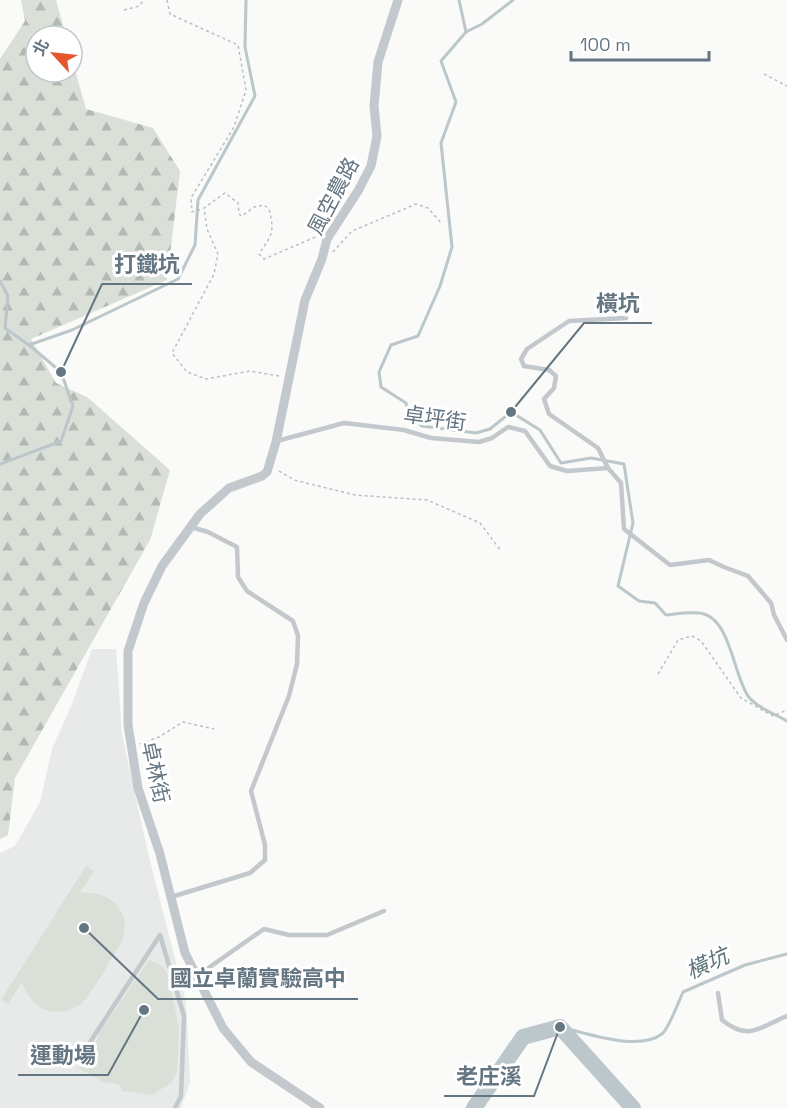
<svg xmlns="http://www.w3.org/2000/svg" width="787" height="1108" font-family="'Space Grotesk','Noto Sans TC',sans-serif">
	<style>
		.built { fill: #e8e9e9 }
		.forest { fill: url(#forest-firs) }
		.pitch { fill: #dadfd7 }
		.lines { fill: none; stroke-linecap: round; stroke-linejoin: round }
		.stream { stroke: #bbc7cb; stroke-width: 3 }
		.river { stroke: #bbc7cb; stroke-width: 16 }
		.path { stroke: #bbbfc2; stroke-width: 1.5; stroke-dasharray: 3 3; stroke-linecap: butt }
		.service { stroke: #c3c8cc; stroke-width: 4.5 }
		.minor { stroke: #c3c8cc; stroke-width: 9 }
		.labels { text-anchor: middle; dominant-baseline: central; stroke-width: 6; stroke-linejoin: round; paint-order: stroke }
		.street-label { font-size: 21px; fill: #657683; stroke: #fff }
		.water-label { font-size: 22px; font-style: italic; fill: #60757c; stroke: #fff }
		.leader { fill: none; stroke: #657683; stroke-width: 2 }
		.callout-dot { fill: #657683; stroke: #fff; stroke-width: 2 }
		.callout-label { font-size: 22px; text-anchor: middle; font-weight: bold; fill: #657683; stroke: #fff; stroke-width: 6; stroke-linejoin: round; paint-order: stroke }
	</style>
	<defs>
		<pattern id="forest-firs" width="22" height="20" patternUnits="userSpaceOnUse" patternTransform="scale(1.5)"><rect width="22" height="20" fill="#dadfd7"/><path d="M5 1l3.5 6h-7zM16 11l3.5 6h-7z" fill="#b4b9b4"/></pattern>
	</defs>
	<rect width="100%" height="100%" fill="#fafaf8"/>
	<!-- built -->
	<polygon class="built" points="92,649 116,649 122,734 148,853 186,1002 190,1082 181,1108 0,1108 0,853 15,846 40,802 52,749 72,704"/>
	<!-- forest -->
	<polygon class="forest" points="21,0 56,0 66,36 36,36 36,72 72,72 72,59 86,109 153,128 180,171 167,280 31,339 56,383 87,397 170,470 150,540 15,778 8,835 0,839 0,59 25,21"/>
	<!-- pitch -->
	<g class="pitch">
		<path d="M86 866 94 871 80 893C111 890 134 912 121 943 111 958 91 997 78 1006 69 1012 56 1013 46 1010 33 1005 27 995 22 982L8 1004 1 1000Z"/>
		<polygon points="149,960 162,966 167,973 179,1028 177,1071 172,1082 152,1095 122,1091 120,1085 103,1082 79,1068 99,1036 98,1035"/>
	</g>
	<g class="lines">
		<!-- stream -->
		<g class="stream">
			<path d="M459 0 466 32 441 61 456 102 441 143 452 247 440 286 418 336 391 345 379 372 381 387 406 403 408 415 422 426 476 433 490 429 511 412 540 430 561 463 591 458 624 464 633 523 618 586 639 601 655 603 666 615C676 614 688 612 698 613 730 614 733 674 748 696 756 707 775 714 787 721"/>
			<polyline points="466,32 482,24 513,0"/>
			<polyline points="0,281 8,296 5,328 29,345 61,372 73,406 61,441 0,464"/>
			<polyline points="29,345 72,330 178,279 195,245 198,200 255,96 245,47 246,0"/>
			<path d="M560 1027C587 1033 638 1052 662 1034 669 1028 679 1001 683 992L745 965 787 954"/>
		</g>
		<!-- river -->
		<polyline class="river" points="474,1108 523,1037 560,1027 633,1108"/>
		<!-- path -->
		<g class="path">
			<polyline points="167,0 170,14 238,45 246,90 234,127 191,198 192,212 203,209"/>
			<polyline points="124,10 139,6 144,0"/>
			<polyline points="764,74 787,86"/>
			<polyline points="333,252 352,231 416,204 428,208 442,224"/>
			<path d="M279 376 250 371 206 379 187 372 172 353 214 274 218 254 207 229 204 208 225 193 238 203 239 214 242 216 254 207 264 205 269 209C275 233 272 234 259 254L264 259 318 236"/>
			<polyline points="279,471 294,480 355,495 427,500 480,523 501,551"/>
			<polyline points="658,674 678,640 692,636 701,641 741,698 773,716 787,710"/>
			<polyline points="140,744 159,737 183,722 214,729"/>
		</g>
		<!-- service -->
		<g class="service">
			<polyline points="277,441 344,423 404,430 431,438 479,442 492,438 508,427 525,431 550,466 567,471 608,468 621,483 624,529 670,565 709,560 724,567 748,576 771,603 774,615 787,640"/>
			<polyline points="608,468 598,448 549,414 544,399 554,388 556,376 549,370 524,366 521,359 527,349 569,321 626,318"/>
			<polyline points="171,897 250,873 265,860 265,845 251,791 289,696 297,664 298,636 293,621 247,591 238,577 237,547 208,532 191,527"/>
			<polyline points="197,976 264,929 289,935 327,935 384,911"/>
			<path d="M718 993 722 1020C750 1042 759 1027 787 1016"/>
			<polyline points="81,1056 160,935 184,1016 181,1096 175,1108"/>
		</g>
		<!-- minor -->
		<polyline class="minor" points="320,1108 251,1062 223,1028 185,953 160,854 138,788 128,725 128,651 144,603 162,566 200,514 229,488 262,476 267,472 276,442 305,300 322,259 327,239 358,191 371,166 377,136 374,106 378,62 398,0"/>
	</g>
	<g class="labels">
		<!-- street labels -->
		<g class="street-label">
			<text transform="translate(333 196) rotate(-62)">風空農路</text>
			<text transform="translate(435 418) rotate(8)">卓坪街</text>
			<text transform="translate(156 772) rotate(78)">卓林街</text>
		</g>
		<!-- water labels -->
		<g class="water-label">
			<text transform="translate(707 963) rotate(-24)">橫坑</text>
		</g>
	</g>
	<!-- callouts -->
	<path class="leader" d="M61 372L102 284H192M511 412L584 323H652M84 928L158 999H358M144 1010L108 1075H18M560 1027L534 1096H444"/>
	<g class="callout-dot">
		<circle cx="61" cy="372" r="6"/>
		<circle cx="511" cy="412" r="6"/>
		<circle cx="84" cy="928" r="6"/>
		<circle cx="144" cy="1010" r="6"/>
		<circle cx="560" cy="1027" r="6"/>
	</g>
	<g class="callout-label">
		<text x="147" y="272">打鐵坑</text>
		<text x="618" y="311">橫坑</text>
		<text x="258" y="986">國立卓蘭實驗高中</text>
		<text x="63" y="1063">運動場</text>
		<text x="489" y="1084">老庄溪</text>
	</g>
	<!-- north arrow -->
	<g transform="translate(54 54) rotate(297)"><circle r="28" fill="#ffffff" stroke="#c1c8cd" stroke-width="1.5"/>
	<path d="M0-4.5L10 22L0 15L-10 22Z" fill="#e4572e"/>
	<text y="-9" font-size="16" font-weight="bold" text-anchor="middle" fill="#657683">北</text>
	</g>
	<!-- scale -->
	<path d="M571 51v9h138v-9" fill="none" stroke="#657683" stroke-width="3"/>
	<text x="580" y="51" font-size="18" fill="#657683" stroke="#ffffff" stroke-width="4.5" paint-order="stroke">100 m</text>
</svg>
